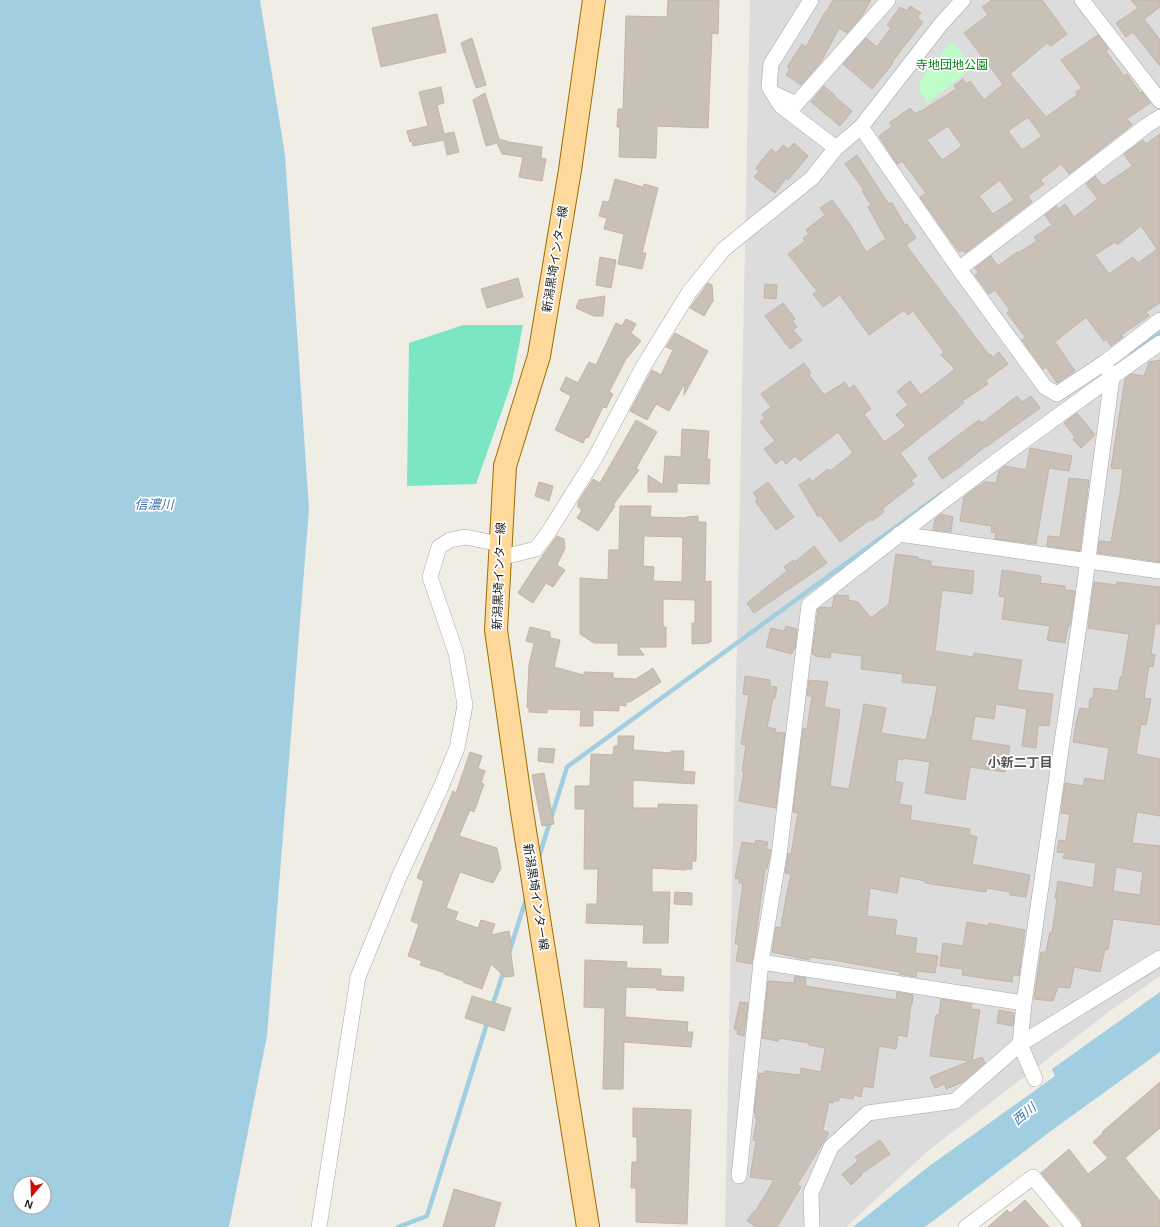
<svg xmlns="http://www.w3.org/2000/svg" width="1160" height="1227" font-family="Arial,'Noto Sans JP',sans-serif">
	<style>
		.residential { fill: #dddcdc }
		.park { fill: #befdc7 }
		.pitch { fill: #7ce5c3 }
		.water { fill: #a1cfe1; fill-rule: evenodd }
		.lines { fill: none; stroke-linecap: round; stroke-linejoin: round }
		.stream { stroke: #a1cfe1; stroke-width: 4.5 }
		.building { fill: #c9c0b7; stroke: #c3b4a5; fill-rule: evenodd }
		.minor-casing { stroke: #a6a6a6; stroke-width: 16 }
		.primary-casing { stroke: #9a6f00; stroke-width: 24 }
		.minor { stroke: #fff; stroke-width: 15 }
		.primary { stroke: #ffd99b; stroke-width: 22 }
		.labels { text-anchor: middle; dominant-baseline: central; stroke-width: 3.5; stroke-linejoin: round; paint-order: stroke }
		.park-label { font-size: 12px; fill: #038615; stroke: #fff }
		.street-label { font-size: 12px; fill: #1f1f1f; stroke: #fff }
		.water-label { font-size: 13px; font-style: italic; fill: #4376b6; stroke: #fff }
		.neighbourhood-label { font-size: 13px; font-weight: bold; fill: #525252; stroke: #fff }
	</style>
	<rect width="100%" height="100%" fill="#f0ede4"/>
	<!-- residential -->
	<polygon class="residential" points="750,0 1160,0 1160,976 1110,1011 929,1150 846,1227 725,1227"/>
	<!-- park -->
	<polygon class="park" points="949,44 955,44 973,67 928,103 919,90 920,80"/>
	<!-- pitch -->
	<polygon class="pitch" points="463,325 523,325 512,382 476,484 407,486 409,343"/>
	<!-- water -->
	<g class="water">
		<path d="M0 0H260L285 155 309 509 267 1036 229 1227H0ZM20 1183H44V1207H20Z"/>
		<polygon points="1160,992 1160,1052 1051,1131 925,1227 853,1227 928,1167 1055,1076 1052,1069"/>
	</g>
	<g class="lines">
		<!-- stream -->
		<g class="stream">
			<polyline points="1131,355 1160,333"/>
			<polyline points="538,860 567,767 941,494"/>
			<polyline points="508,956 527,896"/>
			<polyline points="492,1007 504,970"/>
			<polyline points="398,1227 427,1216 488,1020"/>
		</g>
	</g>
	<!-- building -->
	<g class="building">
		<polygon points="668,0 719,0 718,34 712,33 708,128 657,126 656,158 619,157 620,127 617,127 618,109 623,109 626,16 667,17"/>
		<polygon points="833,0 871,0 861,17 847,33 839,28 821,62 801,85 786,75 790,69 787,67 802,44 806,47 825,12 826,12"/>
		<path d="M992 0H1042L1067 34 1051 46 1047 43 1010 74 1046 117 1077 95 1076 92 1082 88 1061 60 1098 35 1108 49 1106 51 1124 76 1127 74 1140 93 1142 92 1150 103 1127 119 1132 125 1069 174 1061 164 1040 180 1044 184 1028 196 1032 202 965 253 963 250 959 252 920 197 926 193 902 161 897 164 879 136 892 126 889 123 910 108 915 114 919 111 920 112 956 89 954 86 963 79 966 84 970 81 984 100 1003 84 964 33 988 15 982 7ZM1028 117 1042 136 1022 150 1008 131ZM948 126 962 146 942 160 927 140ZM1000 180 1014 200 993 214 979 196Z"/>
		<polygon points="1131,0 1160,0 1160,7 1144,19 1160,40 1160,66 1133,32 1126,37 1116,23 1138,8"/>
		<polygon points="910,6 921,13 917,18 923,22 892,62 893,63 872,89 843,64 866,38 877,47 891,28 887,25 900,7 907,11"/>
		<polygon points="437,14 446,52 381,67 372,28"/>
		<polygon points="472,38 486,85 476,88 461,43"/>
		<polygon points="824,86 835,95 834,96 852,111 840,126 811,102"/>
		<polygon points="441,87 444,103 437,105 444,134 454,132 459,152 447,155 444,140 413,146 412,141 410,142 407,131 428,126 419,92"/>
		<polygon points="485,93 499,139 509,142 542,147 541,158 546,159 542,181 519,177 523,157 502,154 497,143 486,146 473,100"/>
		<path d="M1160 134V303L1146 312 1149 316 1121 335 1123 337 1111 346 1106 339 1104 341 1086 317 1055 342 1075 371 1057 383 1046 367 1043 369 1022 340 1026 338 1007 313 1010 310 995 290 989 294 975 275 979 273 975 268 991 256 998 266 1017 252 1018 253 1037 241 1034 237 1052 225 1045 215 1056 206 1058 209 1065 204 1074 217 1098 199 1086 184 1095 176 1103 186 1132 166 1124 154 1143 140 1146 144ZM1141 226 1157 249 1138 263 1133 257 1109 274 1095 255 1115 242 1117 245Z"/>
		<polygon points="794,143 808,156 788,180 786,178 775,193 754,177 759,171 756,168 771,149 776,153 783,145 788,149"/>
		<polygon points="857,155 888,203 892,203 905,225 907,224 916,238 906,245 989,355 990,354 993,357 999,352 1008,364 986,380 988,384 962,401 964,403 900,453 917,476 911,480 914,484 882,509 884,512 872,521 871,519 840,542 820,515 818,517 799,485 810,478 812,482 828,469 830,471 853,453 838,432 800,461 795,456 786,464 782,459 776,464 764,449 775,441 760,422 765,418 762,414 771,407 761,394 804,363 811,373 809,375 824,395 845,382 849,389 854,385 871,409 864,414 884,442 906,426 896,415 908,405 897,392 910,381 921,395 955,369 941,355 944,352 913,311 908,315 904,310 869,335 840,295 823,307 813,294 817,291 788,254 805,241 803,238 809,234 806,230 825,215 820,208 832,200 851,226 866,252 886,239 868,207 871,205 862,191 864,190 845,164"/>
		<polygon points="615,179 643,187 644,184 658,188 642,253 646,253 642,269 618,264 624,234 604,229 607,218 599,216 603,201 609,202"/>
		<polygon points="600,257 616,260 611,288 596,285"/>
		<polygon points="518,278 523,297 487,308 481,289"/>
		<polygon points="708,283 712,285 713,301 704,316 690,308"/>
		<polygon points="765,284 777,285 776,299 764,298"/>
		<polygon points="605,296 603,316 594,316 576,308 579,300"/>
		<polygon points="783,303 795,319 792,321 797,327 793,330 802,340 790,349 765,316"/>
		<polygon points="626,319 636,324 631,333 641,341 626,359 609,392 613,394 606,408 603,407 588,438 586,437 583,443 555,430 571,396 560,390 566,377 578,383 589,362 596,365 616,323 622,326"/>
		<polygon points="675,333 708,351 684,395 685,383 669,411 656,404 647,420 630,411 652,370 661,375 673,350 666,347"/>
		<polygon points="1160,360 1160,562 1098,553 1099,541 1111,542 1120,493 1123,469 1111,468 1125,379 1131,374 1144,376 1149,362"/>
		<polygon points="1017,396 1022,402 1031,396 1040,408 986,447 987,445 961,466 942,479 928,458 979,420 982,423"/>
		<polygon points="1077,413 1095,435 1081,448 1073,439 1075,437 1064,423"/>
		<polygon points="636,420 657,432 636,468 639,470 613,505 615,506 598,531 577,518 582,510 578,507 578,502 593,479 600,483"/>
		<polygon points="682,429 709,431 707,459 710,459 709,484 677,483 677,492 648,492 648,475 663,485 665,456 681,457"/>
		<polygon points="1030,448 1072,456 1069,471 1049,468 1036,544 995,539 996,533 991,532 992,526 960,521 964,497 980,485 982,485 984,482 996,483 999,471 1005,466 1026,470"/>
		<polygon points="1069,478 1089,480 1080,551 1047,546 1048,536 1060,537"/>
		<polygon points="539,482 553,486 549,501 535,496"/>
		<polygon points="768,482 794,517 776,530 755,501 758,499 753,493"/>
		<path d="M620 506H651L650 517 686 518V517L698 516V522H706L705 582 711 581V642H709V643L692 644V623H695V600L663 599V627H666V647H638L644 655H618V643H594L580 634V578L608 580 609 550H619ZM644 536 683 537 682 582 653 581 654 567 643 566Z"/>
		<polygon points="941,514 953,517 951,532 933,530 935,519"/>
		<polygon points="557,536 564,539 565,548 557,565 565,570 553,587 546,583 533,603 518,593 536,565"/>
		<polygon points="814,546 827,563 754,613 747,603 787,571 784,567 793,560 795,562"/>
		<polygon points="896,554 918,557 918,559 931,561 931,566 974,571 972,594 942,590 935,651 973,657 974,653 1022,660 1017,690 1053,694 1049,726 1038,725 1036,748 1022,746 1027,709 996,704 994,719 975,716 971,740 1010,746 1005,772 970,767 965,800 925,793 930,762 903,758 903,760 898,759 895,781 903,783 899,804 912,806 910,820 970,829 969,835 977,837 972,864 1030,875 1026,897 1010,895 1010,892 987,888 986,892 925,883 925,881 900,876 897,893 870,888 867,916 897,920 895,935 917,938 915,953 938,956 935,973 917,971 916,977 899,974 900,972 833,960 810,957 809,960 772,952 776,927 781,928 786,897 791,874 785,873 788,853 791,854 798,813 793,812 803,728 807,729 812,696 807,696 809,680 828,682 824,707 840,710 830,786 849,789 864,704 886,708 881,733 926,740 931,717 932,717 937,686 902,682 903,674 861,669 862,656 831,652 830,658 815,656 815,655 812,654 818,609 821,607 832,608 834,597 837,595 849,596 848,600 858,602 871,618 889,604"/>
		<polygon points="1002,570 1041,576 1040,583 1065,586 1065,590 1075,591 1070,626 1068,626 1065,643 1047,640 1050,626 1002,619 1005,597 999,596"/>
		<path d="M1094 582 1116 585 1117 582 1160 587V624H1155L1151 654 1155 655 1153 667 1149 666 1144 698 1151 699 1146 725 1141 724 1136 754 1160 759V816L1137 812 1132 843 1160 846V925L1113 919 1108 950 1105 949 1100 972 1074 967 1070 988 1058 987 1053 1001 1034 999 1041 952H1046L1050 932 1052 933 1057 899 1055 898 1058 881 1093 888 1096 863 1063 858 1065 853 1057 852 1059 840 1066 841 1070 814 1061 813 1065 783 1083 786 1085 778 1104 781 1109 748 1073 742 1076 723 1080 708 1089 709 1090 698H1093L1094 688 1118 691 1120 677H1122L1129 634 1088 628ZM1116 867 1143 872 1140 895 1113 891Z"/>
		<polygon points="786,626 797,629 795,649 793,649 792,654 766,647 771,628 784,631"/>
		<polygon points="530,627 550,632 550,638 560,640 554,667 584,675 584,672 613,673 613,678 636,679 653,668 661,682 630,702 626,702 626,706 619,705 619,711 593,710 593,726 580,726 581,710 547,709 547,713 529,712 529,708 527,707 529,665 534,643 526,641"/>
		<polygon points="745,676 770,680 770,686 777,687 775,698 773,698 767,727 776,729 775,732 785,733 776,808 739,801 744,772 742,772 746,745 741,744 749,695 743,694"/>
		<polygon points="618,736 634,736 633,750 671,753 671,751 684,751 683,771 695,772 694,784 633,780 633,808 658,808 658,804 697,805 696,861 692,861 692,869 686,869 686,870 652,868 652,892 670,892 668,943 643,943 644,925 586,923 587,904 597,904 598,869 584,869 585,809 575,809 575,786 590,786 591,754 613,755 614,746 618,746"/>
		<polygon points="539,748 555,749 553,763 538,761"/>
		<polygon points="470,752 482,756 478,768 485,771 481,783 484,784 474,812 470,810 459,836 497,848 501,868 493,883 460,872 446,908 458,912 455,920 478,928 481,920 495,924 491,935 509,931 512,948 510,948 514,976 505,977 491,964 482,989 463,982 464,981 444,974 445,973 420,965 422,961 408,956 419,924 411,921 424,881 417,878 453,791 456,793"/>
		<polygon points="544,773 554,824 542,826 532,775"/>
		<polygon points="756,840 768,842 766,849 771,850 767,869 765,869 752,964 736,961 739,945 735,944 743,883 739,883 739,879 735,878 742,842 755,844"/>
		<polygon points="675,892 692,893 692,905 674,904"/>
		<polygon points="967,922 989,926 989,923 1025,930 1019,976 1013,975 1012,982 962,975 963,969 940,966 943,943 963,946"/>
		<polygon points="585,960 627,962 626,968 661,969 661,976 684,977 683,991 657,990 657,988 626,987 625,1017 688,1022 687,1032 693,1032 691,1047 624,1042 623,1089 603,1089 605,1008 584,1007"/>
		<polygon points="795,976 806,978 805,986 896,1000 897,992 913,995 912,1004 911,1004 907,1037 898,1035 896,1049 879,1046 873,1088 863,1086 861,1097 854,1095 853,1099 839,1097 839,1101 834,1101 833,1103 829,1102 823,1130 829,1133 797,1185 801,1187 777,1227 756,1227 747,1221 754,1211 755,1212 774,1180 750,1177 756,1141 753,1140 757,1118 755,1118 756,1114 754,1113 759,1073 764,1074 765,1071 800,1075 801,1068 821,1072 825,1048 809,1045 809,1043 779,1038 778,1041 762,1038 768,981 794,983"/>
		<polygon points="472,996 511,1008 504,1031 465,1018"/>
		<polygon points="941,999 972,1004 971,1009 980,1010 972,1061 982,1057 985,1063 963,1082 946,1089 945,1084 935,1088 930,1077 970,1061 930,1056 936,1015 939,1015"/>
		<polygon points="740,1002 748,1003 744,1036 737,1034 738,1030 734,1029"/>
		<polygon points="999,1010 1014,1013 1013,1026 997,1023"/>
		<polygon points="1160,1082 1160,1128 1125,1158 1160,1201 1160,1227 1083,1227 1081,1221 1041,1173 1069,1149 1088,1174 1108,1158 1093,1142 1103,1133 1102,1132"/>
		<polygon points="633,1108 691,1110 687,1224 636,1222 636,1188 631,1188 632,1162 637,1162 637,1137 633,1137"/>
		<polygon points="880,1140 890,1154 861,1174 862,1175 851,1185 842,1174 858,1161 855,1157"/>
		<polygon points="454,1189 501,1203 494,1227 443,1227"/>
		<polygon points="1025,1200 1049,1227 988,1227 1007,1210 1010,1213"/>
	</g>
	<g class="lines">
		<!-- minor casing -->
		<g class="minor-casing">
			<g id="minor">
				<polyline points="811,0 771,64 769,87 781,106 836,148"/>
				<polyline points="1082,0 1160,101"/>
				<polyline points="775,94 796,104 888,0"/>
				<polyline points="861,127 959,269 1045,387 1057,394 1104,363 1160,320"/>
				<polyline points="959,269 1067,187 1146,126 1160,117"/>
				<polyline points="899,534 1160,571"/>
				<polyline points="499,558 536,549 548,533 595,458 643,367 664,333 690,291 724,249 812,178 836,148 861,127 941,24 963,0"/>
				<polyline points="761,962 1024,1003"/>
				<polyline points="1035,1079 1020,1044 1024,1003 1080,619 1112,377 1104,363"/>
				<path d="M739 1176 761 962 779 855 809 605C923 515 1040 427 1160 343"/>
				<polyline points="319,1227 358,977 399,877 441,787 457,748 465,705 456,653 430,577 439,547 450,540 465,537 500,544"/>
				<polyline points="812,1227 811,1193 831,1147 868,1113 955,1101 1020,1044 1160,958"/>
				<polyline points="966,1227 1033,1177 1074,1227"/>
			</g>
		</g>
		<!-- primary casing -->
		<g class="primary-casing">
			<polyline id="primary" points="588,1227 522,812 496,630 505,466 539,356 570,170 594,0"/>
		</g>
		<!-- minor -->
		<use href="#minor" class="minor"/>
		<!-- primary -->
		<use href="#primary" class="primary"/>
	</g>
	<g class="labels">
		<!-- park labels -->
		<g class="park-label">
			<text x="952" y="65">寺地団地公園</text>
		</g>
		<!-- street labels -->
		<g class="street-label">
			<text transform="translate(555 259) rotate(-81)">新潟黒埼インター線</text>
			<text transform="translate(499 576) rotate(-88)">新潟黒埼インター線</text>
			<text transform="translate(536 897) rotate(81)">新潟黒埼インター線</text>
		</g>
		<!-- water labels -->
		<g class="water-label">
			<text x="154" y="504">信濃川</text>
			<text transform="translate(1024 1114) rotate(-40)">西川</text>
		</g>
		<!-- neighbourhood labels -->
		<g class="neighbourhood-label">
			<text x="1020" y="762">小新二丁目</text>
		</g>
	</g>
	<!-- north arrow -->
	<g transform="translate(32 1195) rotate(199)"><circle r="19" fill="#ffffff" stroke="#a5a5a5"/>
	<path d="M0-3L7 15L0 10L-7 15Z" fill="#ce0b00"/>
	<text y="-6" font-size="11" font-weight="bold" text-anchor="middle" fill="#1f1f1f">N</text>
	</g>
</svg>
